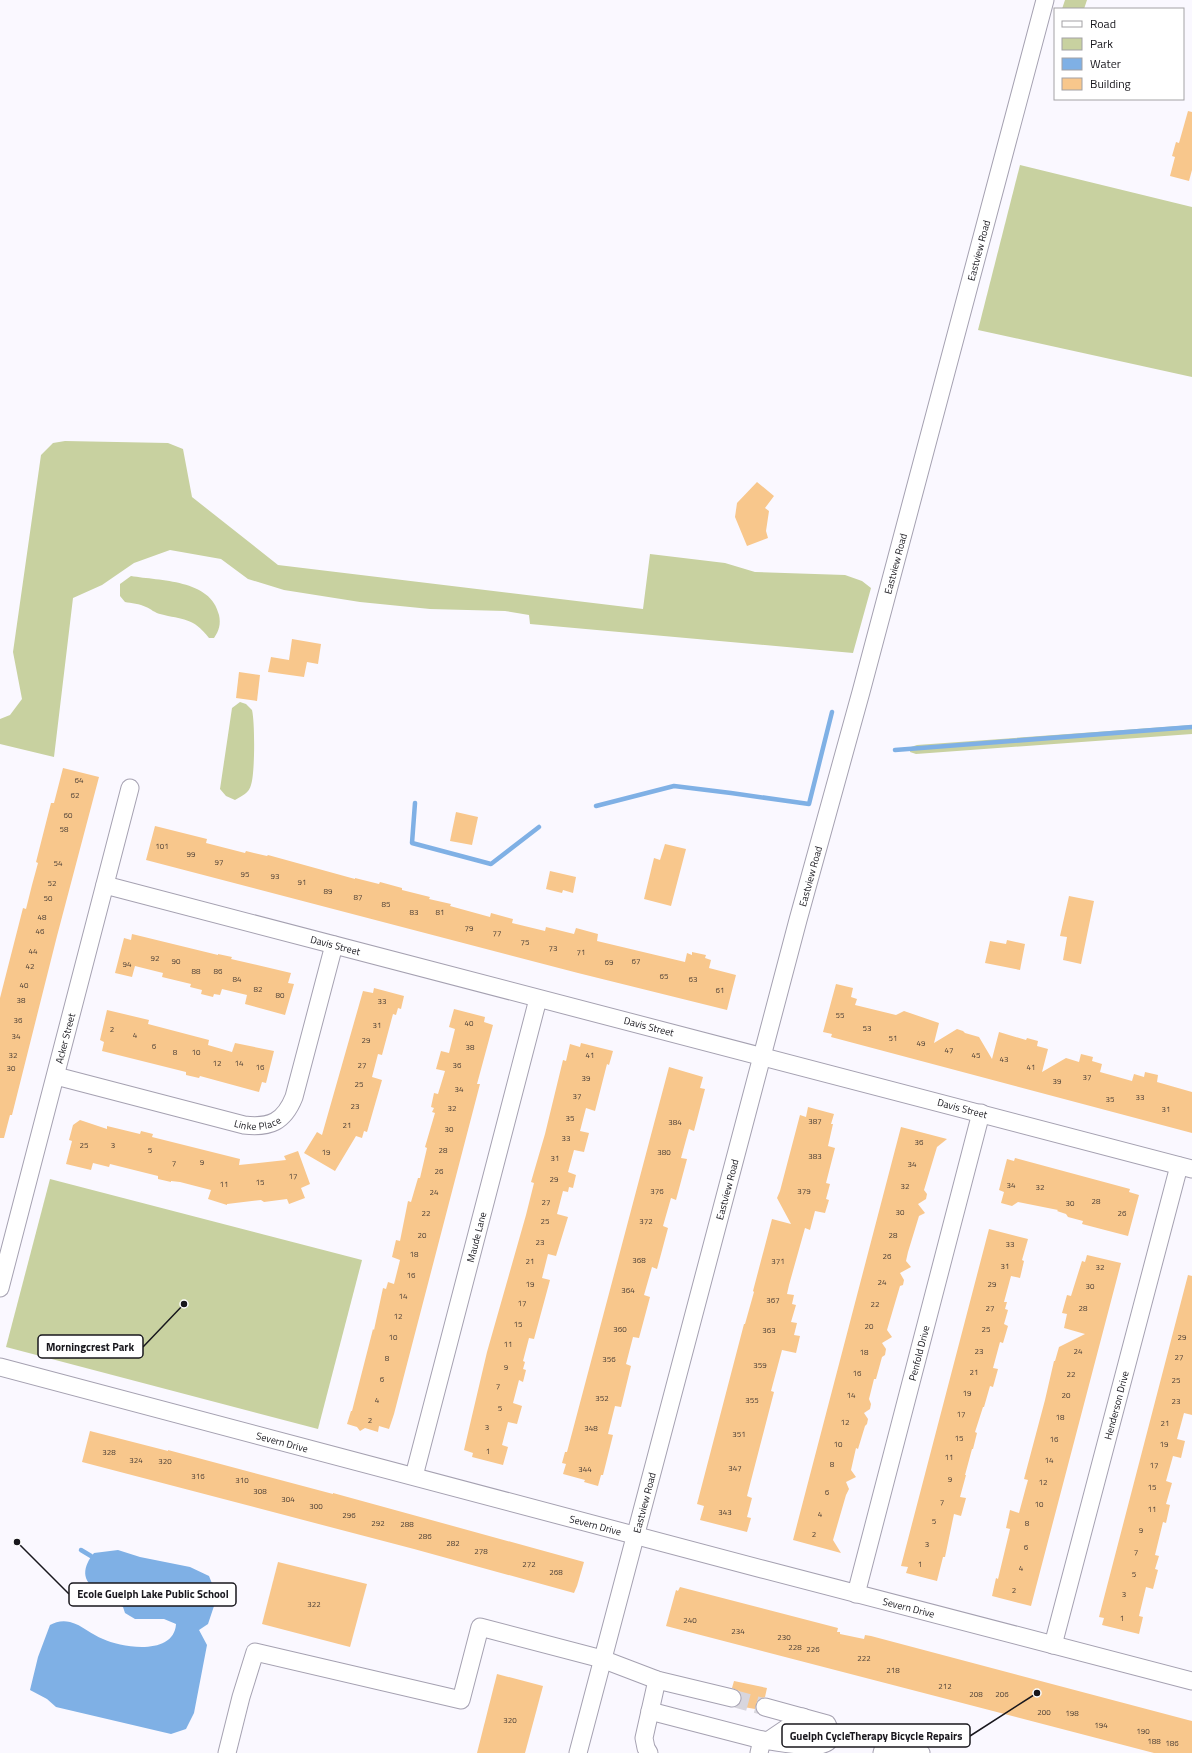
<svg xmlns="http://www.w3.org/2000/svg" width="1192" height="1753" font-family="'Titillium Web',sans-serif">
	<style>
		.green { fill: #c8d1a0 }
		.water { fill: #7fb0e5 }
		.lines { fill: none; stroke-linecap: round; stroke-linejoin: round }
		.stream { stroke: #7fb0e5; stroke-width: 4.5 }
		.building { fill: #f8c78c }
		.minor-tunnel { stroke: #d8d6dd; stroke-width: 17; stroke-dasharray: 17 8; stroke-linecap: butt }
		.minor-casing { stroke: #a5a1b1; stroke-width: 19 }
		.minor { stroke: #fff; stroke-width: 17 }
		.labels { text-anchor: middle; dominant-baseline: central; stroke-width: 4; stroke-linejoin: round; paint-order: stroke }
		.number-label { font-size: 8px; fill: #504339 }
		.street-label { font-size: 10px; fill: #18171d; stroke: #fff }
		.leader { fill: none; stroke: #18171d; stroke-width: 1.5 }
		.callout-dot { fill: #18171d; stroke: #fff; stroke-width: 1.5 }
		.callout { fill: #fff; stroke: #18171d; stroke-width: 1.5 }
		.callout-label { font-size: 11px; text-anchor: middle; font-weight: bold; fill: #18171d }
	</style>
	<rect width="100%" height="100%" fill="#faf8ff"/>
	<!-- green -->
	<g class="green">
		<polygon points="1065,0 1087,0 1084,9 1062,9"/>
		<polygon points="1020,165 1192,207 1192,377 978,330"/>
		<polygon points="65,441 168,443 183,449 192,497 278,565 643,609 650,554 725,563 755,572 845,575 862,581 871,588 853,653 530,624 529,615 505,611 430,609 360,602 284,590 248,579 221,559 170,550 134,563 102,585 73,598 54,757 0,744 0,719 10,715 22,699 13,652 41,455 53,443"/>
		<path d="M131 576C160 581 211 579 219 615 221 624 219 631 214 638H209C193 617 183 620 160 614 155 613 151 609 146 607 140 604 131 603 125 602L120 596V584Z"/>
		<path d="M240 702 246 704 252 710C255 722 255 774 251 785 249 793 242 796 235 800L226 796 220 789 232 708Z"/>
		<polygon points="1192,725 1192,734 916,754 910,752 911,747 917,745"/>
		<polygon points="50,1179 362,1260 318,1429 6,1347"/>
	</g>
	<!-- water -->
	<path class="water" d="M118 1550 140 1557 190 1567 209 1576 215 1591V1603L208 1624 199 1630 207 1645 194 1713 186 1729 171 1734 56 1707 47 1699 30 1690 38 1657 50 1625C56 1622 62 1620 70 1622 82 1625 92 1635 103 1639 122 1648 174 1656 176 1624L164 1619H135L125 1613 123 1607 102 1597 99 1590C80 1582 83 1566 94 1553Z"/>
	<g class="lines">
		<!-- stream -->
		<g class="stream">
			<polyline points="895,750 1192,727"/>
			<polyline points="415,803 412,843 491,864 539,827"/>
			<polyline points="596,806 674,786 731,793 809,804 832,712"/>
			<polyline points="81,1550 91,1556"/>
		</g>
	</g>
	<!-- building -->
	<g class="building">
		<polygon points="1188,111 1192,112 1192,170 1189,181 1170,176 1175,157 1172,156 1176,142 1179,143"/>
		<polygon points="757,482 774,496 765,508 769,511 766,531 768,538 747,546 735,517 737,503"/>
		<polygon points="292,639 321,644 318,664 307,662 304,677 268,672 271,657 289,660"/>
		<polygon points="239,672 260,675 257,701 236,698"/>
		<polygon points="63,768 99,777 57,936 12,1115 10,1115 4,1138 0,1138 0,998 23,908 26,909 32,885 38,863 36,862 51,803 54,803"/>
		<polygon points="456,812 478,817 472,845 450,841"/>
		<polygon points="155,826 207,839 206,843 245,853 246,851 267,856 268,855 355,879 355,878 379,884 380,882 402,888 402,890 430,897 429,899 451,904 450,906 490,917 491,913 513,919 512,923 545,931 546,927 574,934 576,928 598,934 597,941 685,962 687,953 692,955 692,952 706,955 705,958 711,960 709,968 736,975 727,1010 578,973 146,860"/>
		<polygon points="665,844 686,849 671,906 644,899 654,858 660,860"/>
		<polygon points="550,871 576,877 573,893 563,890 562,893 546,889"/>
		<polygon points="1069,896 1094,901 1081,964 1063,960 1067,937 1060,936"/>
		<polygon points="132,934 218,955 218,954 232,957 231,959 291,973 288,983 294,984 285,1015 245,1004 247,995 222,989 220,995 214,994 213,997 201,994 202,990 190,987 191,984 162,977 163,973 135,966 132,977 115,973 124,938 131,940"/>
		<polygon points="1007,940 1025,944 1020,970 985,963 990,941 1006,944"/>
		<polygon points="836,984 853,988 851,997 857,999 855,1005 896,1015 904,1011 939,1023 934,1043 957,1029 963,1031 965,1033 979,1037 992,1059 999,1032 1026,1040 1027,1038 1038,1041 1037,1046 1048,1049 1042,1072 1066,1058 1079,1062 1081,1054 1093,1057 1092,1061 1102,1064 1100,1072 1132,1081 1134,1074 1144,1077 1145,1072 1158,1075 1157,1082 1192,1092 1192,1133 831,1037 832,1034 823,1032"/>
		<polygon points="374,988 404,996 401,1009 398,1008 396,1015 393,1014 382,1055 378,1054 372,1077 382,1080 367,1132 364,1131 362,1138 356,1136 335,1171 304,1153 317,1132 322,1135 363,991 373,993"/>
		<polygon points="454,1009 485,1017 484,1022 493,1025 477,1084 480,1084 394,1414 389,1429 379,1426 378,1432 365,1428 360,1431 357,1427 347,1424 351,1411 352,1411 373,1329 374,1330 383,1288 386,1289 388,1282 394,1284 400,1260 392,1257 396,1240 400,1241 408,1201 411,1202 418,1178 420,1178 427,1148 425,1147 435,1113 432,1112 434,1108 431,1107 434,1093 438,1094 445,1071 436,1069 441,1051 449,1053 455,1029 449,1027"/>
		<polygon points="107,1010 149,1020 148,1024 209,1040 208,1045 232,1052 235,1043 274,1051 266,1083 262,1082 259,1092 200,1076 199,1078 186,1075 186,1072 102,1051 104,1042 100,1040"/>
		<polygon points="581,1043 613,1051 609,1065 607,1064 595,1111 586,1108 580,1131 589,1133 584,1152 574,1150 568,1172 576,1175 573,1188 569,1187 568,1192 563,1191 557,1214 568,1217 556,1256 548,1254 542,1278 550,1280 534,1339 529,1338 523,1361 525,1362 523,1369 526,1370 523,1382 519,1380 513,1403 522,1406 517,1424 508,1422 502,1445 508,1447 503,1465 472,1457 473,1453 464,1450 487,1352 526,1215 534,1183 531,1182 545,1134 563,1060 566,1061 570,1044 580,1047"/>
		<polygon points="669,1067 703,1077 700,1088 705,1089 694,1131 689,1129 681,1158 687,1159 676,1200 671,1198 663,1226 668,1228 657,1269 652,1267 644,1295 650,1297 639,1338 633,1337 626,1364 631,1366 621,1407 615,1406 608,1434 613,1435 603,1475 601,1475 598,1486 584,1482 585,1480 563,1474 566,1464 562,1463 565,1452 567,1452"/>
		<polygon points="808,1107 834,1114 831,1124 833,1124 828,1146 835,1148 826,1183 830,1184 826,1199 829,1200 825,1213 815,1211 810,1230 805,1228 789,1285 787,1294 794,1295 792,1304 796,1305 791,1322 797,1323 794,1335 800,1336 796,1353 782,1350 771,1391 774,1392 747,1496 752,1498 747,1517 751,1518 747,1532 700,1520 704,1506 697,1504 744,1324 745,1324 754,1292 753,1291 772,1219 791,1224 777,1198 780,1191 800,1115 806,1117"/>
		<polygon points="80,1120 107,1129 107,1126 140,1134 141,1131 153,1134 152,1137 240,1159 239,1165 286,1160 284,1156 298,1151 310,1184 301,1188 305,1198 289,1204 287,1199 264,1202 261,1200 227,1204 227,1205 208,1199 211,1190 180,1182 171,1181 171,1182 158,1179 158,1176 110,1164 109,1167 93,1163 91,1170 66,1164 72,1141 69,1140 73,1125"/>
		<polygon points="901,1127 947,1139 937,1147 924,1190 927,1194 926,1199 918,1204 925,1213 919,1216 908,1252 906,1261 911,1267 900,1273 904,1280 903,1285 900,1286 887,1330 892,1337 882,1343 886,1349 885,1355 882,1357 876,1379 874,1379 869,1399 871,1404 870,1409 864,1413 868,1419 867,1424 865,1426 858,1449 856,1448 851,1470 856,1477 846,1482 849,1489 846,1495 833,1540 841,1553 793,1540"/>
		<polygon points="1015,1158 1130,1189 1129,1192 1139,1195 1128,1236 1082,1224 1083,1221 1068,1217 1066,1214 1057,1211 1058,1210 1018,1202 1012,1206 1001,1203 1004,1192 999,1190 1007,1159 1014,1161"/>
		<polygon points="989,1229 1028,1239 1022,1260 1024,1261 1020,1278 1011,1276 1004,1302 1007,1302 1005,1309 1008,1310 1004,1324 1008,1326 1003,1343 1000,1342 993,1368 998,1369 993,1387 990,1386 984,1407 983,1407 975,1432 977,1433 973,1449 972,1449 965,1475 966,1475 960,1497 966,1498 961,1516 954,1514 945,1557 943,1557 937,1581 906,1573 908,1567 901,1566"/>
		<polygon points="1087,1255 1121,1263 1031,1606 992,1596 996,1578 998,1579 1010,1529 1006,1528 1010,1510 1019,1513 1026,1487 1028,1480 1024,1479 1045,1400 1054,1361 1055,1361 1059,1347 1085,1334 1064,1328 1067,1314 1062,1313 1067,1295 1071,1296 1082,1261 1085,1262"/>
		<polygon points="1188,1275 1192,1276 1192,1415 1184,1413 1177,1439 1185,1441 1181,1458 1173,1456 1166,1481 1172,1483 1166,1504 1170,1505 1166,1523 1163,1522 1155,1555 1159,1556 1155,1569 1158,1570 1153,1589 1146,1587 1139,1616 1143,1617 1139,1634 1102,1625 1104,1618 1099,1617"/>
		<polygon points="90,1431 168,1451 168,1450 333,1494 333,1493 584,1562 577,1586 574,1593 414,1549 82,1462"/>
		<polygon points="278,1562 367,1584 350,1647 262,1624"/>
		<polygon points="680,1587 838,1628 837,1632 840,1632 840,1634 864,1639 865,1635 871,1636 1188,1720 1192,1721 1192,1753 1154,1753 666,1626 676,1590 678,1591"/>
		<polygon points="497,1674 543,1686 525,1753 477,1753"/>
		<polygon points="734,1681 767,1688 765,1697 758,1700 755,1709 738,1706 742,1701 742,1696 739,1691 732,1688"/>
	</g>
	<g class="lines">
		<!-- minor-tunnel -->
		<polyline class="minor-tunnel" points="732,1698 765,1707"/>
		<!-- minor casing -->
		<g class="minor-casing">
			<g id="minor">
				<path id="s1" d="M105 885C468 980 831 1072 1192 1169"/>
				<path id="s2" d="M56 1076 244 1125C270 1128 284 1122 294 1097L334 945"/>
				<path id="s3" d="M0 1288 130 788"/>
				<path id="s4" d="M0 1367 762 1569 1192 1681"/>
				<path id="s5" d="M414 1476 538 999"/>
				<path id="s6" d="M856 1594 981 1113"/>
				<path id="s7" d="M1053 1645 1179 1166"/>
				<polyline points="650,1711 762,1740"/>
				<polyline points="769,1740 803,1717"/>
				<polyline points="227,1753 241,1697 255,1652 461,1700 480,1627 602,1659 657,1680 732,1698"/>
				<path id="s8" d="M578 1753 798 920 861 692 1045 0"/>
				<polyline points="649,1753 646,1748 644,1738 657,1680"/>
				<path d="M759 1753 762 1740C777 1741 824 1753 830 1739 831 1733 830 1730 827 1724L765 1707"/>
				<polyline points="882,1753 885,1743 921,1753"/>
			</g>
		</g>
		<!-- minor -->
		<use href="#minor" class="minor"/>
	</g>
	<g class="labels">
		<!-- number labels -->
		<g class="number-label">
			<text x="79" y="780">64</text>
			<text x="75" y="795">62</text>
			<text x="68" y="815">60</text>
			<text x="64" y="829">58</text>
			<text x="162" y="846">101</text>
			<text x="191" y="854">99</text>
			<text x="219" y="862">97</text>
			<text x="58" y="863">54</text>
			<text x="245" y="874">95</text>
			<text x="275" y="876">93</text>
			<text x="302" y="882">91</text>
			<text x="52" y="883">52</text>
			<text x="328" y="891">89</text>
			<text x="358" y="897">87</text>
			<text x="48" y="898">50</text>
			<text x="386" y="904">85</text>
			<text x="414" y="912">83</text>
			<text x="440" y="912">81</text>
			<text x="42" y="917">48</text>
			<text x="469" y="928">79</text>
			<text x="40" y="931">46</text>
			<text x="497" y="933">77</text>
			<text x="525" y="942">75</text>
			<text x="553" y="948">73</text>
			<text x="33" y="951">44</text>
			<text x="581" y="952">71</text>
			<text x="155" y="958">92</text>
			<text x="176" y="961">90</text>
			<text x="636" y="961">67</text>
			<text x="609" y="962">69</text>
			<text x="127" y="964">94</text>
			<text x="30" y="966">42</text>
			<text x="196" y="971">88</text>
			<text x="218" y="971">86</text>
			<text x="664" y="976">65</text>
			<text x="237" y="979">84</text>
			<text x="693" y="979">63</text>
			<text x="24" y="985">40</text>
			<text x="258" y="989">82</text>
			<text x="720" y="990">61</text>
			<text x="280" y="995">80</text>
			<text x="21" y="1000">38</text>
			<text x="382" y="1001">33</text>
			<text x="840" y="1015">55</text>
			<text x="18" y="1020">36</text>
			<text x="469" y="1023">40</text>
			<text x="377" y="1025">31</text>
			<text x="867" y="1028">53</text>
			<text x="112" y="1029">2</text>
			<text x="135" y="1035">4</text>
			<text x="16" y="1036">34</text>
			<text x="893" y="1038">51</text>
			<text x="366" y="1040">29</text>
			<text x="921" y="1043">49</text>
			<text x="154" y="1046">6</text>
			<text x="470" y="1047">38</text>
			<text x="949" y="1050">47</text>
			<text x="175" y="1052">8</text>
			<text x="196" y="1052">10</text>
			<text x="13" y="1055">32</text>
			<text x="590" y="1055">41</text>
			<text x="976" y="1055">45</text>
			<text x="1004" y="1059">43</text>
			<text x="217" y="1063">12</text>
			<text x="239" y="1063">14</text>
			<text x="362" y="1065">27</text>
			<text x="457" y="1065">36</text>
			<text x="260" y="1067">16</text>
			<text x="1031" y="1067">41</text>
			<text x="11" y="1068">30</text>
			<text x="1087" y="1077">37</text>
			<text x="586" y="1078">39</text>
			<text x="1057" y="1081">39</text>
			<text x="359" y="1084">25</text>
			<text x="459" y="1089">34</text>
			<text x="577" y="1096">37</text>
			<text x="1140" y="1097">33</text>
			<text x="1110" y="1099">35</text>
			<text x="355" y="1106">23</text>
			<text x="452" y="1108">32</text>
			<text x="1166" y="1109">31</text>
			<text x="570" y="1118">35</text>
			<text x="815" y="1121">387</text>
			<text x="675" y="1122">384</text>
			<text x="347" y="1125">21</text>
			<text x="449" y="1129">30</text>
			<text x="566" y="1138">33</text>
			<text x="919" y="1142">36</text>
			<text x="84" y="1145">25</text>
			<text x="113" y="1145">3</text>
			<text x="150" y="1150">5</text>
			<text x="443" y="1150">28</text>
			<text x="326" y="1152">19</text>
			<text x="664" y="1152">380</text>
			<text x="815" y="1156">383</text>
			<text x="555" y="1158">31</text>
			<text x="202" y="1162">9</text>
			<text x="174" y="1163">7</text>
			<text x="912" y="1164">34</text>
			<text x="439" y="1171">26</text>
			<text x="293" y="1176">17</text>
			<text x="554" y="1179">29</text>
			<text x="260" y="1182">15</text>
			<text x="224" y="1184">11</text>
			<text x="1011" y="1185">34</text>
			<text x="905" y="1186">32</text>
			<text x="1040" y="1187">32</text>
			<text x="657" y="1191">376</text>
			<text x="804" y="1191">379</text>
			<text x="434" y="1192">24</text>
			<text x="1096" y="1201">28</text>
			<text x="546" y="1202">27</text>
			<text x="1070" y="1203">30</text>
			<text x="900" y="1212">30</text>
			<text x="426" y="1213">22</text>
			<text x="1122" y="1213">26</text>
			<text x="545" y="1221">25</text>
			<text x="646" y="1221">372</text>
			<text x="422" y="1235">20</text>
			<text x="893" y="1235">28</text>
			<text x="540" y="1242">23</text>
			<text x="1010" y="1244">33</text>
			<text x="414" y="1254">18</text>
			<text x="887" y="1256">26</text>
			<text x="639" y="1260">368</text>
			<text x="530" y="1261">21</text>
			<text x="778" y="1261">371</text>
			<text x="1005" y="1266">31</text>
			<text x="1100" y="1267">32</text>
			<text x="411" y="1275">16</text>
			<text x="882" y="1282">24</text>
			<text x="530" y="1284">19</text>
			<text x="992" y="1284">29</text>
			<text x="1090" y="1286">30</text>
			<text x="628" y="1290">364</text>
			<text x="403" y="1296">14</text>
			<text x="773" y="1300">367</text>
			<text x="522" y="1303">17</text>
			<text x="875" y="1304">22</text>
			<text x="990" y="1308">27</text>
			<text x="1083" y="1308">28</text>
			<text x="398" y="1316">12</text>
			<text x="518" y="1324">15</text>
			<text x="869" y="1326">20</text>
			<text x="620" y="1329">360</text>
			<text x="986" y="1329">25</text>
			<text x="769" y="1330">363</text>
			<text x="393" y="1337">10</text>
			<text x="1182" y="1337">29</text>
			<text x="508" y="1344">11</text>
			<text x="979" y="1351">23</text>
			<text x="1078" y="1351">24</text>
			<text x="864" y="1352">18</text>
			<text x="1179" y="1357">27</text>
			<text x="387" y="1358">8</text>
			<text x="609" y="1359">356</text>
			<text x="760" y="1365">359</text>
			<text x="506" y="1367">9</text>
			<text x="974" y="1372">21</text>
			<text x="857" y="1373">16</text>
			<text x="1071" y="1374">22</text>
			<text x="382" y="1379">6</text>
			<text x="1176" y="1380">25</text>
			<text x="498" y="1386">7</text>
			<text x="967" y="1393">19</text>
			<text x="851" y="1395">14</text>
			<text x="1066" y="1395">20</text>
			<text x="602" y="1398">352</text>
			<text x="377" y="1400">4</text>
			<text x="752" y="1400">355</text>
			<text x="1176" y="1401">23</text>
			<text x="500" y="1408">5</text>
			<text x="961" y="1414">17</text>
			<text x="1060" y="1417">18</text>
			<text x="370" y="1420">2</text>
			<text x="845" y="1422">12</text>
			<text x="1165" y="1423">21</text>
			<text x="487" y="1427">3</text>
			<text x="591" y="1428">348</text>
			<text x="739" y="1434">351</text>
			<text x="959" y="1438">15</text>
			<text x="1054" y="1439">16</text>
			<text x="838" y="1444">10</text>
			<text x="1164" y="1444">19</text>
			<text x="488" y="1451">1</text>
			<text x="109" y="1452">328</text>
			<text x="949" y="1457">11</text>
			<text x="136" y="1460">324</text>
			<text x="1049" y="1460">14</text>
			<text x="165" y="1461">320</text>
			<text x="832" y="1464">8</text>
			<text x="1154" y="1465">17</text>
			<text x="735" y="1468">347</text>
			<text x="585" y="1469">344</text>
			<text x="198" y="1476">316</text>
			<text x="950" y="1479">9</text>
			<text x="242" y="1480">310</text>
			<text x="1043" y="1482">12</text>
			<text x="1152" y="1487">15</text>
			<text x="260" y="1491">308</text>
			<text x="827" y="1492">6</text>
			<text x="288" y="1499">304</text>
			<text x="942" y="1502">7</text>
			<text x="1039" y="1504">10</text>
			<text x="316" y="1506">300</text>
			<text x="1152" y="1509">11</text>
			<text x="725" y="1512">343</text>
			<text x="820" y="1514">4</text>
			<text x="349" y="1515">296</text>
			<text x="934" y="1521">5</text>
			<text x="378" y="1523">292</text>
			<text x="1027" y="1523">8</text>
			<text x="407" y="1524">288</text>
			<text x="1141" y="1530">9</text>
			<text x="814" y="1534">2</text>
			<text x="425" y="1536">286</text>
			<text x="453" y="1543">282</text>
			<text x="927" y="1544">3</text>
			<text x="1026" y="1547">6</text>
			<text x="481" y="1551">278</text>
			<text x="1136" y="1552">7</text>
			<text x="529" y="1564">272</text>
			<text x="920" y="1564">1</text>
			<text x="1021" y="1568">4</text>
			<text x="556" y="1572">268</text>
			<text x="1134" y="1574">5</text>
			<text x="1014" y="1590">2</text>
			<text x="1124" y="1594">3</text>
			<text x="314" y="1604">322</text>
			<text x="1122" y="1618">1</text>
			<text x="690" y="1620">240</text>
			<text x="738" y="1631">234</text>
			<text x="784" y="1637">230</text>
			<text x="795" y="1647">228</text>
			<text x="813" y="1649">226</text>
			<text x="864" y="1658">222</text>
			<text x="893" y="1670">218</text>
			<text x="945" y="1686">212</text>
			<text x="976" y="1694">208</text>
			<text x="1002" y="1694">206</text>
			<text x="1044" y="1712">200</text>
			<text x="1072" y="1713">198</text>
			<text x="510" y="1720">320</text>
			<text x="1101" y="1725">194</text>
			<text x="1143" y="1731">190</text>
			<text x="1154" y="1741">188</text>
			<text x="1172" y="1743">186</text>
		</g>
		<!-- street labels -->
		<g class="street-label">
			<text stroke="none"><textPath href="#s8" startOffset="1555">Eastview Road</textPath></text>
			<text stroke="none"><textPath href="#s8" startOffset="1231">Eastview Road</textPath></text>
			<text stroke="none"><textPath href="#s8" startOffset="907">Eastview Road</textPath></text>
			<text stroke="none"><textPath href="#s1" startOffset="238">Davis Street</textPath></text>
			<text stroke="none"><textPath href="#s1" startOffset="562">Davis Street</textPath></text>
			<text stroke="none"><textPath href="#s3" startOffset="258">Acker Street</textPath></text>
			<text stroke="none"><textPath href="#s1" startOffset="886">Davis Street</textPath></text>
			<text stroke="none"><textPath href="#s2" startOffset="208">Linke Place</textPath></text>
			<text stroke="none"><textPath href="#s8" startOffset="583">Eastview Road</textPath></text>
			<text stroke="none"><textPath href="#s5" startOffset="247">Maude Lane</textPath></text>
			<text stroke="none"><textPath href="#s6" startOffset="249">Penfold Drive</textPath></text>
			<text stroke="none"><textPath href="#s7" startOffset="248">Henderson Drive</textPath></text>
			<text stroke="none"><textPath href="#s4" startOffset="292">Severn Drive</textPath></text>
			<text stroke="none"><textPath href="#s8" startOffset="259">Eastview Road</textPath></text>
			<text stroke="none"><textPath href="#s4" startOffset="616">Severn Drive</textPath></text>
			<text stroke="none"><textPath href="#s4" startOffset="940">Severn Drive</textPath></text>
		</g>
	</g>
	<!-- callouts -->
	<path class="leader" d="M184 1304L143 1347M17 1542L69 1594M1037 1693L970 1736"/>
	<g class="callout-dot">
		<circle cx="184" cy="1304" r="4"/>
		<circle cx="17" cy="1542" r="4"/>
		<circle cx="1037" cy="1693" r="4"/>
	</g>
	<g class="callout">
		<rect x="38" y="1335" width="105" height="23" rx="4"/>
		<rect x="69" y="1583" width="167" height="23" rx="4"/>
		<rect x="782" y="1724" width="188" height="23" rx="4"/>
	</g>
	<g class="callout-label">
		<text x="90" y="1351">Morningcrest Park</text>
		<text x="153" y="1598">Ecole Guelph Lake Public School</text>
		<text x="876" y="1740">Guelph CycleTherapy Bicycle Repairs</text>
	</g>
	<!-- legend -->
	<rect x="1054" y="8" width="130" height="92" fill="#ffffff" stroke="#a3a2a5"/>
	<rect x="1062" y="21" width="20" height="6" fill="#ffffff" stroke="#a3a2a5"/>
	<text x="1090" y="28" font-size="12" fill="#18171d">Road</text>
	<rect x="1062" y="38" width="20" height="12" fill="#c8d1a0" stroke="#a3a2a5"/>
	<text x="1090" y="48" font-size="12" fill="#18171d">Park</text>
	<rect x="1062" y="58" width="20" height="12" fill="#7fb0e5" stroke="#a3a2a5"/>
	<text x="1090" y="68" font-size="12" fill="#18171d">Water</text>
	<rect x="1062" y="78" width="20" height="12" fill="#f8c78c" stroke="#a3a2a5"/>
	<text x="1090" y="88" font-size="12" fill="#18171d">Building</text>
</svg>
